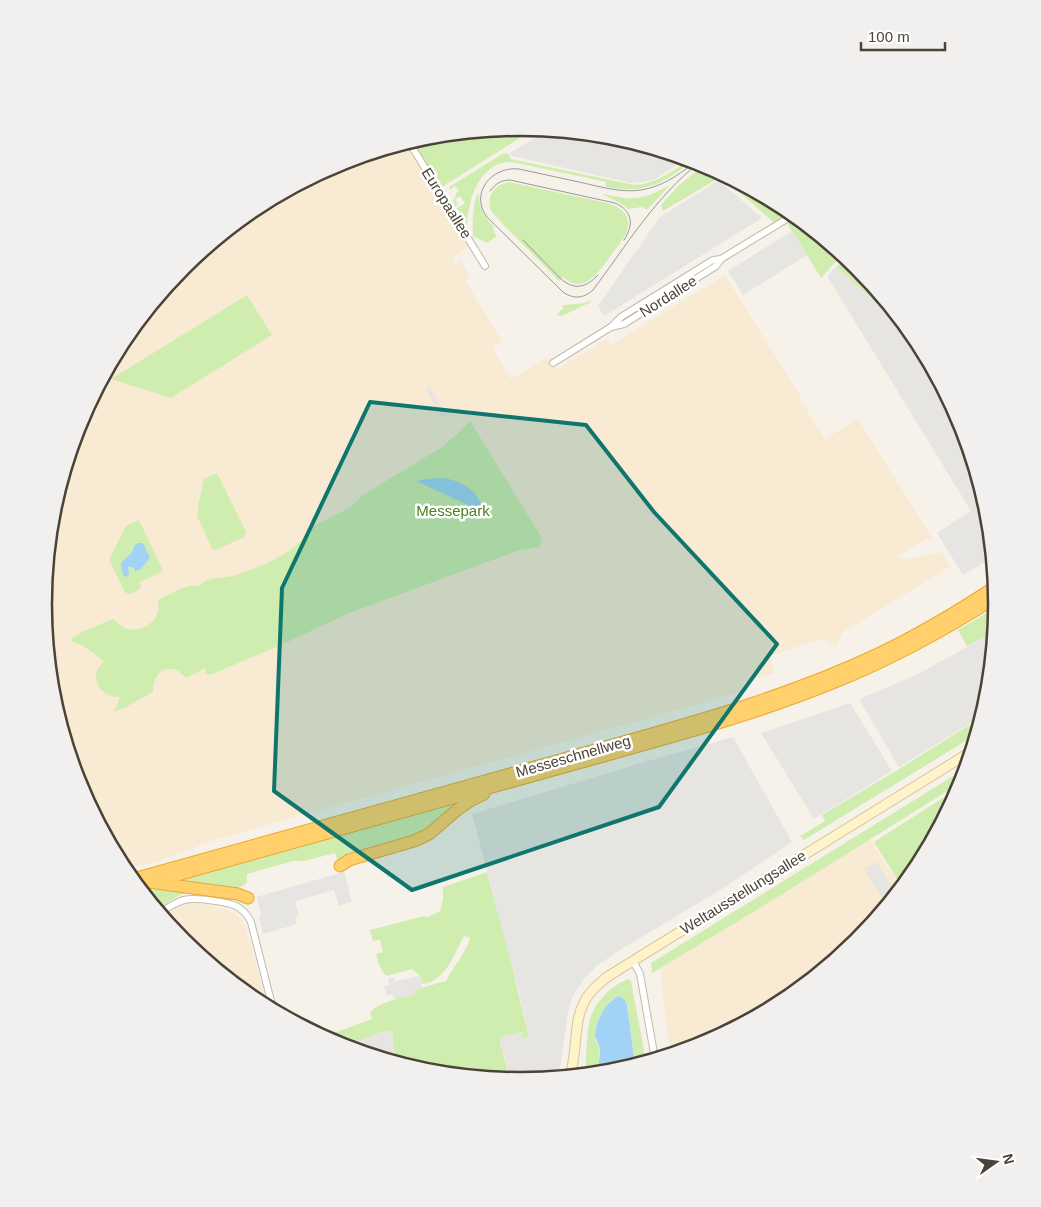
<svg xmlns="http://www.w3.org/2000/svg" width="1041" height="1207" font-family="Helvetica,sans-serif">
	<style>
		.commercial { fill: #f9ead4 }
		.green { fill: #d0edb0 }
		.parking { fill: #e7e5e1 }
		.water { fill: #a2d3f6 }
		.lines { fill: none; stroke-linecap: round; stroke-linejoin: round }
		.street-casing { stroke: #c2bbab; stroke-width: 8 }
		.secondary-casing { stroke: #d9c896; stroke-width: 11 }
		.highway-casing { stroke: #eaa830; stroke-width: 13 }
		.street { stroke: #fff; stroke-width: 6 }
		.secondary { stroke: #fff3cb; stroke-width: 9 }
		.highway { stroke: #ffd06c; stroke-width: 11 }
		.tram { stroke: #999; stroke-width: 1 }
		.marked { fill: #0f766e; fill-opacity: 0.2; stroke: #0f766e; stroke-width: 4; stroke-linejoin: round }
		.labels { text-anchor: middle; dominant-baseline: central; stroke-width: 5; stroke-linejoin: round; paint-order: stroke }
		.street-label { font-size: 15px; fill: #4b4337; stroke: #fff }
		.park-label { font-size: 15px; fill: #468224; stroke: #fff }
		.rim { fill: none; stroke: #4b4337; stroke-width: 2.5 }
	</style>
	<rect width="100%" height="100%" fill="#f6f2ea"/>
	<!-- commercial -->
	<g class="commercial">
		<polygon points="409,142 472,244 452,258 455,263 460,260 470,276 465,280 502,341 492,348 511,379 548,357 549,358 551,357 553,360 552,361 557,369 607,339 611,345 725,275 801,397 799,398 825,439 858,419 931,536 930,537 932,539 929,541 927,538 899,556 902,560 942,552 950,567 843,632 836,646 820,639 770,656 774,673 745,682 741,692 214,840 154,863 124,868 80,786 53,696 44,604 53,510 80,421 124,338 184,266 256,207 338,163"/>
		<polygon points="868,835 901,888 857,941 785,1000 703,1044 670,1054 659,964"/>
		<polygon points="191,903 207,905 225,909 234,913 241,919 246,928 268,1006 255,1000 183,940 163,916 180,907"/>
	</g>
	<!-- green -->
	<g class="green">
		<polygon points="521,127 536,128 445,185 439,190 409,142 428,136"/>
		<path d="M504 153 508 154 511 159 634 185C655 184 673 172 689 159L694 160C662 184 646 194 606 187V182L512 162C480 161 468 199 467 225L457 208 465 203 460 196 455 199 458 205 455 207 453 200 456 195 455 194 459 191 455 186 450 190 449 187Z"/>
		<polygon points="705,164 768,198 789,216 792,213 843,254 821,278 785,220 777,225 745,197 723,180 719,178 663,211 661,205 678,186"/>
		<path d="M509 182 607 203C623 208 631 215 627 232 623 240 617 247 611 255 600 271 584 296 563 277L559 281 499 220C497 217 493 214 491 210 485 196 496 184 509 182Z"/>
		<path d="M670 185 647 210 642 207 628 209 620 203 602 194C609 194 617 197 625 198 642 200 656 193 670 185Z"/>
		<path d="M477 194 479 195C479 209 485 217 494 227L493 229 495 232 494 233 497 236 487 243 473 236C472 222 473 208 477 194Z"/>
		<polygon points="840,264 896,314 917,339 836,267"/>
		<polygon points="247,295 272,335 171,398 111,379"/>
		<polygon points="591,300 591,301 589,303 562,316 557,315 560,311 564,309 562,306 564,305 585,303"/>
		<path d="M470 421 542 538 539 547 517 551 347 614 281 645 210 675 205 673 206 669 203 668 199 672 186 678C171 660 152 670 153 692L126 707 114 712 120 697C99 697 87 676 104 661L83 646 72 641V638L84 631 113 619C118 623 122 627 127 629 139 632 154 625 158 612 159 608 158 604 158 600 170 595 186 583 199 586 207 577 221 578 232 576 254 570 302 551 310 528L351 507 363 495 442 447 455 436Z"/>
		<polygon points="217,473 246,532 244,537 216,550 213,550 197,516 199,502 204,479"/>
		<path d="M139 520 163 571 140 582 141 588C138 591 132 594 128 594L124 591 109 559 110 557 126 526Z"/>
		<polygon points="997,607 994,633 994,632 967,646 958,630"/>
		<polygon points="982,717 977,734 804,840 800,836 825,821 822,815 899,769"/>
		<polygon points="966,768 962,782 768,903 652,973 651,963"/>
		<polygon points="960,787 917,869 902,887 874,842"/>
		<path d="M464 801 429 831 339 864 335 853 304 861H293L247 874V882C237 896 195 884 180 881L181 880Z"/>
		<path d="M487 872 509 954 529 1037 523 1039 521 1032 499 1038 510 1079 427 1071 392 1060 394 1053 392 1031H385L344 1046 329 1039 328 1035 372 1019 370 1012C383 1001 399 998 415 994L414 990 446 981C451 971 469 947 470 938L464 936C453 956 446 981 422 984L420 976 412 969 387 976C380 970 378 962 376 954L383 952 380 940 373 941 370 930 424 916 428 917 440 911 443 899V887Z"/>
		<path d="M156 889C178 891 232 890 249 905L248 906C235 896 204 894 187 893L180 895 157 909 144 892Z"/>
		<path d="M628 979 631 981 646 1061 635 1065 627 1005 613 998 601 1014 595 1031V1040L600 1049 599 1065 603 1072 584 1074C587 1057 586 1040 589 1024 593 1003 609 987 628 979Z"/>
	</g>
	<!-- parking -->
	<g class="parking">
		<polygon points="549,130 614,136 687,158 655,179 643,182 631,183 512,156 510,153"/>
		<polygon points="716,182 719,182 724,185 762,218 604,316 598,306 660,217"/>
		<polygon points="792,231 807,255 743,295 728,271"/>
		<polygon points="836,267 918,340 961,421 988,511 993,557 963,575 937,533 971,511 827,276"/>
		<polygon points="429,386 447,416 443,418 425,389"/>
		<polygon points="994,632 988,697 982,716 899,767 859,699 918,674"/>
		<polygon points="850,703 892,771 814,819 761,733"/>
		<polygon points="733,737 792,842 717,892 615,953 597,966 583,980 574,994 569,1006 560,1069 556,1077 520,1080 511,1079 499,1038 521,1032 523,1039 529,1037 520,996 472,814 641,763"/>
		<polygon points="877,862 896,893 887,905 864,869"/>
		<polygon points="344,872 352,902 339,906 334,890 295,901 299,916 295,917 297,924 263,934 259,918 261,912 256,897"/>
		<polygon points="420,976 422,988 414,990 415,994 394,999 392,994 387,996 384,986 389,985 388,978 393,977 395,981"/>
		<polygon points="385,1031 392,1031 394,1053 392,1060 344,1046"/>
	</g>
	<!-- water -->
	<g class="water">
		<path d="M443 478C463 481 479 491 483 512L416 481 427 479Z"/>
		<path d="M138 543H143L150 558 140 570 135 571 133 567H128L129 575 126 577C121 576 122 568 121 563 125 558 134 554 134 546Z"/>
		<path d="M619 996 624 999 627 1005 635 1065 613 1071 603 1072C602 1070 600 1068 599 1065 598 1061 601 1055 600 1049 599 1044 595 1040 595 1035 595 1022 607 1000 619 996Z"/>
	</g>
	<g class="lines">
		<!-- street casing -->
		<g class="street-casing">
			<g id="street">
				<polyline points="409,142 485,266"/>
				<polyline points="611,327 624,324 716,266 721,259 785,220 792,213"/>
				<polyline points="553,363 611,327 621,317 713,260 721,259"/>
				<path d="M160 912C168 908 176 902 184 900 195 897 229 902 238 907 244 911 248 916 251 922L273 1009"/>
				<polyline points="633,961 640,974 655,1059"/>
			</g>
		</g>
		<!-- secondary casing -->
		<g class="secondary-casing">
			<path id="secondary" d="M570 1075C579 1048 571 1017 590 993 595 987 601 982 607 977L972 751"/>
		</g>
		<!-- highway casing -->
		<g class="highway-casing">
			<g id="highway">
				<polyline points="340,866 349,860 414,841 429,834 457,810 470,801 484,794"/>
				<path d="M133 879C271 840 410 802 549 763 659 731 772 704 876 655 918 635 957 612 996 586"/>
				<polyline points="156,883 238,894 248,898"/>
				<path d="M138 886C272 849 405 811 539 774 637 746 740 721 835 682 892 659 945 630 997 597"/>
			</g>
		</g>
		<!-- street -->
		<use href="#street" class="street"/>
		<!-- secondary -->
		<use href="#secondary" class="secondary"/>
		<!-- highway -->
		<use href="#highway" class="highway"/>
		<!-- tram -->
		<g class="tram">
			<path d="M697 161C682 172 668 183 650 188 626 195 602 187 579 182 559 178 539 173 519 169 492 166 469 193 487 217L563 292C573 299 583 299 593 290 626 246 656 196 700 162"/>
			<path d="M490 191C496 183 502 180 510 180L615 203C633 211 634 225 624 240"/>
			<path d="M523 240 561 279C575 291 587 287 598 275"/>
		</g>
	</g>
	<!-- marked area -->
	<path class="marked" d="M370 402 586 425 654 512 777 644 659 807 412 890 274 791 282 588Z"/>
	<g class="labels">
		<!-- street labels -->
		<g class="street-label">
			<text transform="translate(447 203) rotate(58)">Europaallee</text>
			<text transform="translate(668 296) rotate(-32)">Nordallee</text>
			<text transform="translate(573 756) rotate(-16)">Messeschnellweg</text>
			<text transform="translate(743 892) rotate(-32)">Weltausstellungsallee</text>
		</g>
		<!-- park labels -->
		<g class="park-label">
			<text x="453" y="510">Messepark</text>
		</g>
	</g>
	<!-- crop -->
	<path d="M0 0H1041V1207H0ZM52 604a468 468 0 1 1 936 0a468 468 0 1 1-936 0Z" fill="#f1f0ef" fill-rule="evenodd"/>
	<path class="rim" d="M52 604a468 468 0 1 1 936 0a468 468 0 1 1-936 0Z"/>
	<!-- north arrow -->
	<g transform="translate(996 1162) rotate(76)" stroke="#ffffff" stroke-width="4" paint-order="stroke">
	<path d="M0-4L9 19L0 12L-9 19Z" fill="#4b4337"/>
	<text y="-8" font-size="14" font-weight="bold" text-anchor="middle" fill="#4b4337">N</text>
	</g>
	<!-- scale -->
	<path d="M861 42v8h84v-8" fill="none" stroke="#4b4337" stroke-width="2.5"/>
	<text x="868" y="42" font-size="15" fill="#4b4337" stroke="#ffffff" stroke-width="4" paint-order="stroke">100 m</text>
</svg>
